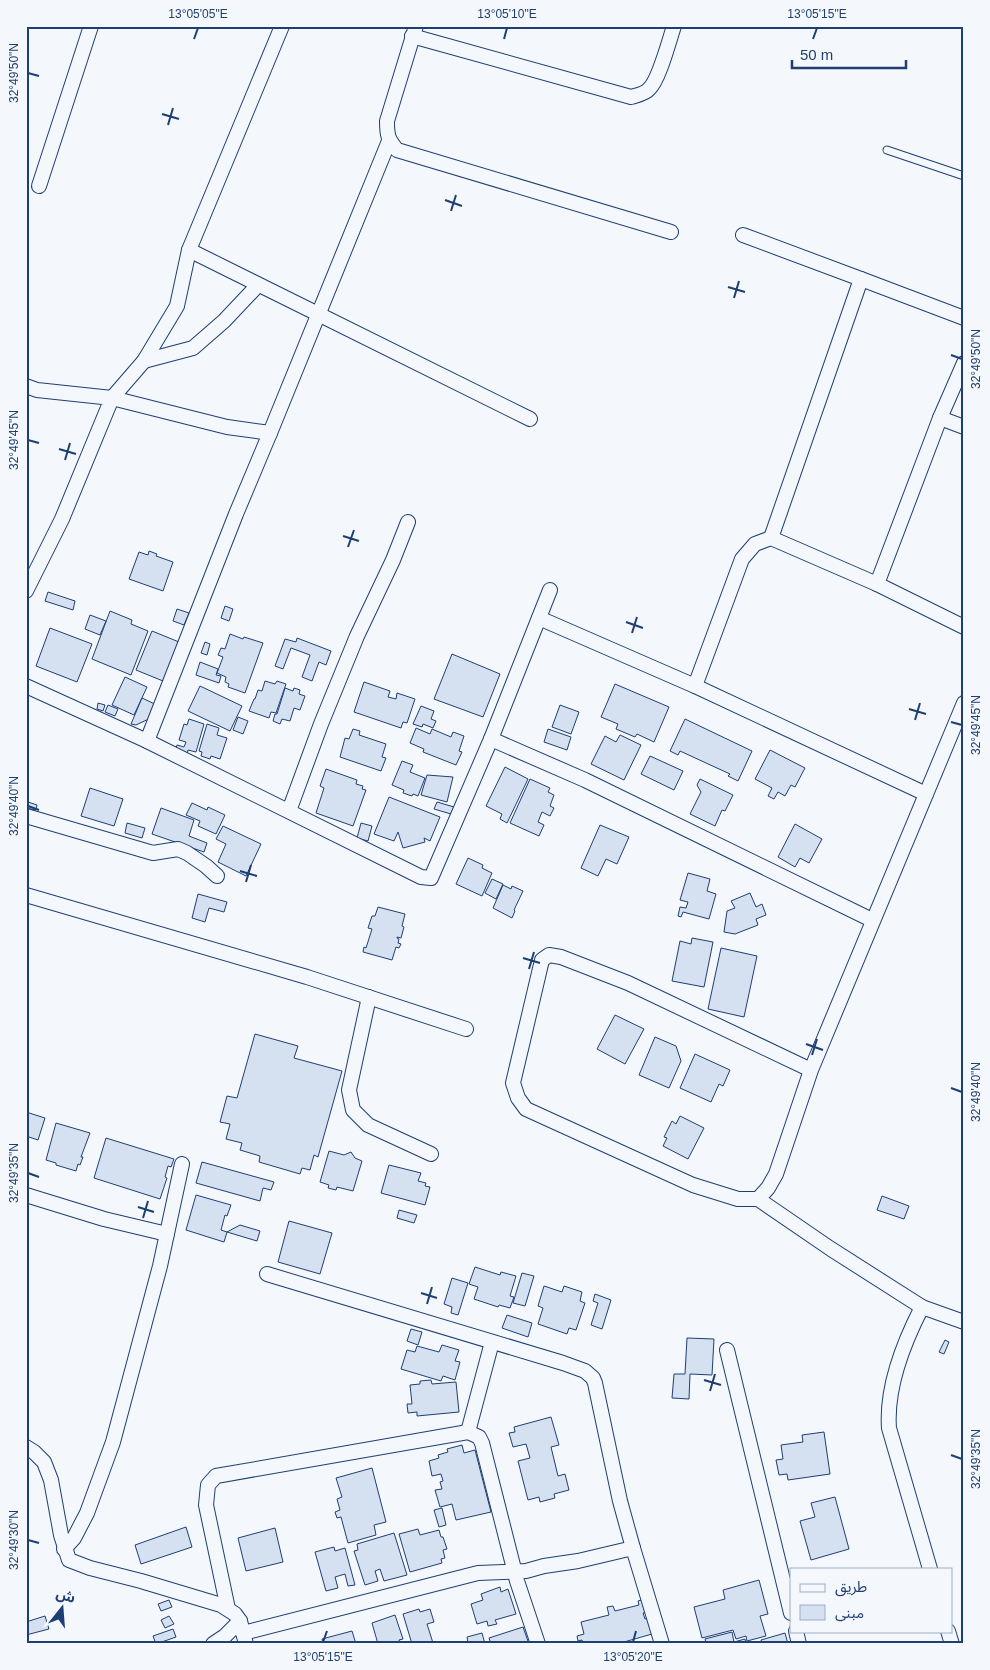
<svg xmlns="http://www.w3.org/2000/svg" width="990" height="1670" font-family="Arial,'Noto Sans Arabic',sans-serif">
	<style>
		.building { fill: #d5e0f0; stroke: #1d3f73 }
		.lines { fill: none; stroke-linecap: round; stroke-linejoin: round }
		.service-casing { stroke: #1d3f73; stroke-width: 9 }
		.minor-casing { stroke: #1d3f73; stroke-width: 16 }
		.service { stroke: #f4f7fb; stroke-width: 7 }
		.minor { stroke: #f4f7fb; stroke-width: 14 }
		.ticks { fill: none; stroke: #1d3f73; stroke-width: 2 }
		.neatline { fill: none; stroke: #1d3f73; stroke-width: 2 }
		.ticks-label { font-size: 12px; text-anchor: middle; fill: #1d3f73 }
	</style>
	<rect width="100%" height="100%" fill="#f4f7fb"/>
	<!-- building -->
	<g class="building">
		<polygon points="149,551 157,554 156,556 173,562 163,591 129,579 139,552 148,555"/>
		<polygon points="48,592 75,601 73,610 45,601"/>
		<polygon points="225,606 233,609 229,621 221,618"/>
		<polygon points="177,609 189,613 184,625 173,621"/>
		<polygon points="110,611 132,620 131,624 148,631 131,675 92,659"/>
		<polygon points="90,615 106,621 100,635 85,629"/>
		<polygon points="50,628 92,644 77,682 36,666"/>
		<polygon points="152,631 179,642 163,681 136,670"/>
		<polygon points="230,634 243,639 244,637 263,643 245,693 228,687 229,684 225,682 226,677 217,673 223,657 218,655 221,648 225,649"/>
		<polygon points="297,638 331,651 326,665 319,662 312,681 302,677 310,655 291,648 283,669 275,666 285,639 296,642"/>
		<polygon points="205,642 210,644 207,655 201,653"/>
		<polygon points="452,654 500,674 483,717 434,699"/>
		<polygon points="200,662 218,669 216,675 221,676 219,683 196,675"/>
		<polygon points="125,677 147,687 134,715 112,705"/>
		<polygon points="265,681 275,684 277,681 286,684 276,713 271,712 269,718 249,711 254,699 255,699 258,690 262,691"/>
		<polygon points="364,682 390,691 388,697 396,699 397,693 415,699 407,723 403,722 401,728 354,712"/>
		<polygon points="615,684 669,707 654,742 637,734 635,737 616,729 618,724 601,717"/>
		<polygon points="200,686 242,706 230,731 188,711"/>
		<polygon points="285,688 293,691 294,688 300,690 299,694 305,696 300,710 294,708 290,721 282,719 280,724 273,721 275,714 277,714"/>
		<polygon points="142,698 159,706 155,716 136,725 131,724"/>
		<polygon points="98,703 105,705 103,711 97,709"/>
		<polygon points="108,705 118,709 115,716 105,712"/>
		<polygon points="560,705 579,712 571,734 552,727"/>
		<polygon points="421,706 434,711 431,719 436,721 433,728 423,724 422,727 413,724"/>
		<polygon points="238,717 248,721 243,734 233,730"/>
		<polygon points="189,719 204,724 196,752 188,750 187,755 175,751 177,745 184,747 186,742 179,740 184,724 187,725"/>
		<polygon points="685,719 752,751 738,781 728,776 730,774 680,751 678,755 670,751"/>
		<polygon points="207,724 219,728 217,735 227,738 220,759 211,756 210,759 201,756 202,752 199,751"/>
		<polygon points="416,728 430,734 432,729 451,737 453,732 464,736 459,751 462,752 456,765 423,752 424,749 410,743"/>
		<polygon points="353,729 360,731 359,735 386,744 382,757 386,758 381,771 340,757 345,738 349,739"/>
		<polygon points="548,729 571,737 567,750 544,742"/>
		<polygon points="620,735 641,745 624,780 591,764 605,736 616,742"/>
		<polygon points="770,750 805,768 795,787 791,785 785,796 778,792 774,799 768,796 772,788 755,779"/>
		<polygon points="650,756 683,771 674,790 641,774"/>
		<polygon points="402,761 413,765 410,772 425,778 418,796 413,794 412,796 403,793 404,790 392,785"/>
		<polygon points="505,767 528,779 507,823 500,819 502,814 486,806"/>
		<polygon points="326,769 357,780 356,784 363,786 362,789 366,790 353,826 316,813 324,788 320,786"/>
		<polygon points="427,775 453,777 447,802 421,795"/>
		<polygon points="530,779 550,788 548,792 554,795 550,806 554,808 550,816 542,812 538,822 544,825 539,836 510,823"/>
		<polygon points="700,779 733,795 725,811 722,810 715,826 690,814 701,792 697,785"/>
		<polygon points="90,788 123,799 114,826 81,816"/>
		<polygon points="389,797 440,817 430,841 424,838 425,842 403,848 398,832 394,841 374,834"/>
		<polygon points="28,802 37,805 36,810 26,808"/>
		<polygon points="437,802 454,807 451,814 434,809"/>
		<polygon points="192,803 207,810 208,807 225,815 216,834 198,826 200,821 186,815"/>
		<polygon points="161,808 194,820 189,836 207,843 204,852 152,834"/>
		<polygon points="127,823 145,828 142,838 125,833"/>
		<polygon points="361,823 372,826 368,841 357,838"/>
		<polygon points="795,824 822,839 809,863 800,858 795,867 778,857"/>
		<polygon points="600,825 629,837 617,864 606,859 598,876 581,868"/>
		<polygon points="223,826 261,844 246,876 218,862 226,844 216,839"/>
		<polygon points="468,858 483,865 482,868 492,873 482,896 456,884"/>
		<polygon points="688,873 710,879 707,891 716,894 709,919 683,912 681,917 678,916 680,907 686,908 688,902 680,900"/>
		<polygon points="492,879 503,884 496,899 485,893"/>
		<polygon points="503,885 511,889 512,886 523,891 514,910 515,911 512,918 493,908"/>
		<polygon points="750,893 756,907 762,904 766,915 756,919 758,925 735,934 724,932 727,911 735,908 731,901"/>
		<polygon points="198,894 227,902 224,912 209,908 205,922 192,918"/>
		<polygon points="378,907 405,914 402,926 404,927 401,938 397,937 397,938 399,939 398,943 401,944 399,948 396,947 392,960 363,952 364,947 366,948 372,929 368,928 372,916 375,916"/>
		<polygon points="692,938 713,942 704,987 672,981 680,941 691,944"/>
		<polygon points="721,948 757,956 744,1017 708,1009"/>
		<polygon points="615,1015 644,1029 625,1064 597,1049"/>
		<polygon points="255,1034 298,1046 294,1058 342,1071 318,1157 314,1155 310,1170 302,1168 300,1174 259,1162 260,1156 240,1150 242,1143 226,1139 230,1124 220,1122 227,1096 237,1098"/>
		<polygon points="655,1037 676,1046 681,1061 669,1088 639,1075"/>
		<polygon points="695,1054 730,1070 723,1086 719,1084 711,1102 680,1088"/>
		<polygon points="26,1112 45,1118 38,1140 26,1136"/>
		<polygon points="680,1116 704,1128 688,1159 663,1146 667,1138 664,1137 672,1121 676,1124"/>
		<polygon points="56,1123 90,1133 81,1157 83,1157 80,1165 78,1164 76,1171 56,1165 56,1163 46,1160"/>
		<polygon points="106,1138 174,1159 171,1167 168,1166 165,1177 167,1178 160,1199 94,1178"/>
		<polygon points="329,1151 344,1155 351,1152 355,1158 362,1161 353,1191 337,1187 336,1190 328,1188 329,1185 320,1182"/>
		<polygon points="202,1162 274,1182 271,1190 263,1188 260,1201 196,1183"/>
		<polygon points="389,1165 421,1173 418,1181 426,1183 425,1186 430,1187 425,1205 381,1193"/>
		<polygon points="196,1195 231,1205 227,1216 225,1215 221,1230 227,1232 224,1242 186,1230"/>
		<polygon points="882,1196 909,1206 904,1219 877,1210"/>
		<polygon points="399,1210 417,1215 414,1223 397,1218"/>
		<polygon points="289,1221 332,1233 320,1274 278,1262"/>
		<polygon points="240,1225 260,1231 257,1241 227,1232"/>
		<polygon points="475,1267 500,1275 501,1272 516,1276 510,1296 514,1297 510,1308 499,1305 498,1307 474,1299 478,1287 469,1284"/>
		<polygon points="522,1273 534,1276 525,1306 513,1303"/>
		<polygon points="452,1278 468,1283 458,1315 451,1313 452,1307 444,1304"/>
		<polygon points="544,1286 562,1292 564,1286 582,1292 580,1301 585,1303 576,1330 569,1328 567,1334 538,1324 543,1308 538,1306"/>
		<polygon points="595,1294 611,1300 602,1329 591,1325 598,1303 593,1301"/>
		<polygon points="507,1315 532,1323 528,1337 502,1328"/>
		<polygon points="411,1329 422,1332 418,1345 407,1341"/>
		<polygon points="687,1338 714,1339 712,1375 690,1374 689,1399 672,1398 674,1374 685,1374"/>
		<polygon points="945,1340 949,1342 944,1354 939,1352"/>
		<polygon points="442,1345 459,1350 455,1361 460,1362 455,1380 443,1376 441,1381 401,1369 407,1350 415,1352 417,1346 439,1352"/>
		<polygon points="431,1380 432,1384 456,1382 459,1412 417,1416 417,1412 408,1413 407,1404 412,1404 410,1385 420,1384 420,1381"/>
		<polygon points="551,1417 559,1445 551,1447 558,1476 565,1474 569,1490 554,1494 555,1498 540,1502 539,1497 528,1500 518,1461 530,1458 526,1444 513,1447 509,1433 515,1432 514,1427"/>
		<polygon points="824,1432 830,1474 788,1480 787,1474 779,1475 776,1460 783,1459 781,1445 803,1442 802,1435"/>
		<polygon points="462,1445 464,1453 475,1450 491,1512 456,1520 452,1504 440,1507 435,1490 442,1489 440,1482 443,1481 441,1474 432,1476 429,1461 439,1458 438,1455 448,1452 447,1449"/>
		<polygon points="372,1468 386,1522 374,1525 376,1535 348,1543 341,1517 337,1518 335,1512 340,1510 337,1499 342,1497 336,1478"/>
		<polygon points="835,1497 849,1549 811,1560 800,1521 815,1517 811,1503"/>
		<polygon points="442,1508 446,1525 439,1527 434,1510"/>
		<polygon points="186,1527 192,1547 141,1564 135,1545"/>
		<polygon points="275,1528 283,1562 246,1571 238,1538"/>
		<polygon points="418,1529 420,1535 439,1530 441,1537 443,1537 447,1549 443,1550 445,1558 441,1559 442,1563 410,1572 399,1534"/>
		<polygon points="394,1533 407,1575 384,1581 380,1569 375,1571 378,1581 365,1585 354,1551 358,1550 357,1544"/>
		<polygon points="334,1547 335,1551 345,1548 355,1585 348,1586 345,1574 335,1577 338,1588 326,1591 315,1552"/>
		<polygon points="759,1580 768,1614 760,1616 766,1636 747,1641 746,1636 736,1639 733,1630 702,1638 694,1607 725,1599 723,1590"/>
		<polygon points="500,1587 501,1592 508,1589 516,1614 495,1620 497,1624 488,1626 487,1621 477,1624 471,1604 483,1600 481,1594"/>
		<polygon points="645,1599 649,1612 643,1613 645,1619 648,1618 652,1634 617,1644 583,1644 582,1640 578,1641 577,1636 584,1634 581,1622 609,1615 607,1607 613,1606 615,1611 639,1605 638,1601"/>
		<polygon points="169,1600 172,1607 161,1611 158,1604"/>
		<polygon points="419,1609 420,1612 430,1609 434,1622 427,1624 433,1643 412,1644 403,1614"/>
		<polygon points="395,1615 403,1639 399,1640 400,1644 378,1644 372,1623"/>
		<polygon points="45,1616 49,1629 26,1635 26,1622"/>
		<polygon points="169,1616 174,1624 165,1628 161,1620"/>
		<polygon points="523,1627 529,1644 491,1644 489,1638"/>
		<polygon points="173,1629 176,1637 156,1644 153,1636"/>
		<polygon points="352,1631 356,1644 323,1644 322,1639"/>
		<polygon points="732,1632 734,1642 745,1639 746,1644 702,1644 706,1643 705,1639"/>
		<polygon points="482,1633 485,1644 463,1644 468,1643 467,1637"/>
		<polygon points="785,1633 788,1644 762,1644 761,1640"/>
	</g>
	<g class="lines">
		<!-- service casing -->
		<g class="service-casing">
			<polyline id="service" points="887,150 964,176"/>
		</g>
		<!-- minor casing -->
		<g class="minor-casing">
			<g id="minor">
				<polyline points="282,26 189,250 177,306 144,361 112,398 227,427 270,433 389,141"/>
				<path d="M416 26 387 121C387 136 388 139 397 150L671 232"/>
				<path d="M412 36 631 97C637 95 645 94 649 89 659 80 669 41 674 26"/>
				<polyline points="39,186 91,26"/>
				<polyline points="743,235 861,279 771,538"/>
				<polyline points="189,250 530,419"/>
				<polyline points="861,279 964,318"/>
				<polyline points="144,361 193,348 224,321 258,285"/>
				<polyline points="26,386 37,390 112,398 62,519 26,591"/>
				<polyline points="940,418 964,427"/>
				<polyline points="877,584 940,418 964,363"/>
				<polyline points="539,618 695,686 926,794"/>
				<polyline points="26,686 147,741 421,877 431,878 491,739 550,590"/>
				<polyline points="695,686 742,559 755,544 771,538 877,584 964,627"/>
				<polyline points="491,739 585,780 872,920"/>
				<polyline points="147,741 236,514 270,433"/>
				<polyline points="289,811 321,724 357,636 393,560 408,522"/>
				<polyline points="26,816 153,853 178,849 187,853 206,866 217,876"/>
				<polyline points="26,895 307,977 466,1029"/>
				<polyline points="369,997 349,1090 353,1110 368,1125 431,1154"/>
				<polyline points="811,1070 628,983 561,957 549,955 542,960 513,1083 518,1098 526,1109 693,1185 738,1199 758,1199 768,1188 776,1174 811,1070 964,703"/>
				<polyline points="26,1195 104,1219 167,1234"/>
				<polyline points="758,1199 831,1249 922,1307"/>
				<polyline points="267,1274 563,1363 585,1371 593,1378 595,1383 620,1501 633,1548"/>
				<polyline points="727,1350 791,1613"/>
				<polyline points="468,1432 492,1342"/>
				<polyline points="26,1447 34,1452 44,1462 51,1480 61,1535 69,1560 90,1568 141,1581 221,1605 235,1614 240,1621 246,1644"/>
				<polyline points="64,1549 74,1538 87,1513 113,1442 160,1266 182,1164"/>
				<path d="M930 1569 889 1428C886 1388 904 1342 922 1307L964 1322"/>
				<polyline points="228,1609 206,1505 208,1485 216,1476 468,1432 479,1437 482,1443 517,1581 538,1644"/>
				<polyline points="796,1631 799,1644"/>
				<polyline points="948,1631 952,1644"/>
				<polyline points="243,1633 478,1573 526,1571 544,1566 578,1561 633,1548 662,1644"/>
				<polyline points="213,1644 225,1636 240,1621"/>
			</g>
		</g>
		<!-- service -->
		<use href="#service" class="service"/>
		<!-- minor -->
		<use href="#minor" class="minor"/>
	</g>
	<!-- ticks -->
	<path class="ticks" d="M194 39 198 28M504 39 507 28M813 39 817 28M28 73 39 76M162 114 179 119M168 125 173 108M445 200 462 206M451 211 456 195M728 287 745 292M734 298 739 281M951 355 962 359M28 440 39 443M59 449 76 454M65 460 70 443M343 536 359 541M348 547 354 530M626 622 643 628M632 633 637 617M909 709 926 714M915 720 920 703M951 722 962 725M28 806 39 810M240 871 257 876M246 882 251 865M523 958 540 963M529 969 534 952M806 1044 823 1050M812 1055 817 1039M951 1088 962 1092M28 1173 39 1177M138 1207 154 1212M143 1218 148 1201M421 1293 437 1298M427 1304 432 1287M704 1380 721 1385M710 1391 715 1374M951 1455 962 1459M28 1540 39 1543M323 1642 327 1631M633 1642 636 1631"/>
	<!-- border -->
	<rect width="990" height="1670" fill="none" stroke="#f4f7fb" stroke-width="55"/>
	<!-- legend -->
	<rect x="790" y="1568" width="162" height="65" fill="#f4f7fb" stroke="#9eadc5"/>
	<rect x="800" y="1584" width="25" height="8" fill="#f4f7fb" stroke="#9eadc5"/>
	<text x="835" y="1592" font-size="15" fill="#1d3f73">طريق</text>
	<rect x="800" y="1605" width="25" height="15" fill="#d5e0f0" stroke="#9eadc5"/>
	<text x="835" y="1618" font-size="15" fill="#1d3f73">مبنى</text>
	<!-- north arrow -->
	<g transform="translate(62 1608) rotate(17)" stroke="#f4f7fb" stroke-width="4" paint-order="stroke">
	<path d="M0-4L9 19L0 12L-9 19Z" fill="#1d3f73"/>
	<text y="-8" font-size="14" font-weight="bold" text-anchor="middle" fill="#1d3f73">ش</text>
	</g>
	<!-- scale -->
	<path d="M792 60v8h114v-8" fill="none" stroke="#1d3f73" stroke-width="2.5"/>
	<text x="800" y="60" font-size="15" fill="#1d3f73" stroke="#f4f7fb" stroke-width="4" paint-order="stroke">50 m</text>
	<rect x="28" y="28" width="934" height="1614" class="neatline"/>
	<g class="ticks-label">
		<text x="198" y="18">13°05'05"E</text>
		<text x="507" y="18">13°05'10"E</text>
		<text x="817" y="18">13°05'15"E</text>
		<text transform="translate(14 73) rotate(-90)" y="4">32°49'50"N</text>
		<text transform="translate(976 359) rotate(-90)" y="4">32°49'50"N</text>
		<text transform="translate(14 440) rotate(-90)" y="4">32°49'45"N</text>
		<text transform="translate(976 725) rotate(-90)" y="4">32°49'45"N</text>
		<text transform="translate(14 806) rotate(-90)" y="4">32°49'40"N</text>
		<text transform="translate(976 1092) rotate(-90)" y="4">32°49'40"N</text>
		<text transform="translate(14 1173) rotate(-90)" y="4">32°49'35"N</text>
		<text transform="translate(976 1459) rotate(-90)" y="4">32°49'35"N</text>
		<text transform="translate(14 1540) rotate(-90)" y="4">32°49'30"N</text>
		<text x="323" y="1661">13°05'15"E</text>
		<text x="633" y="1661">13°05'20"E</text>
	</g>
</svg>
